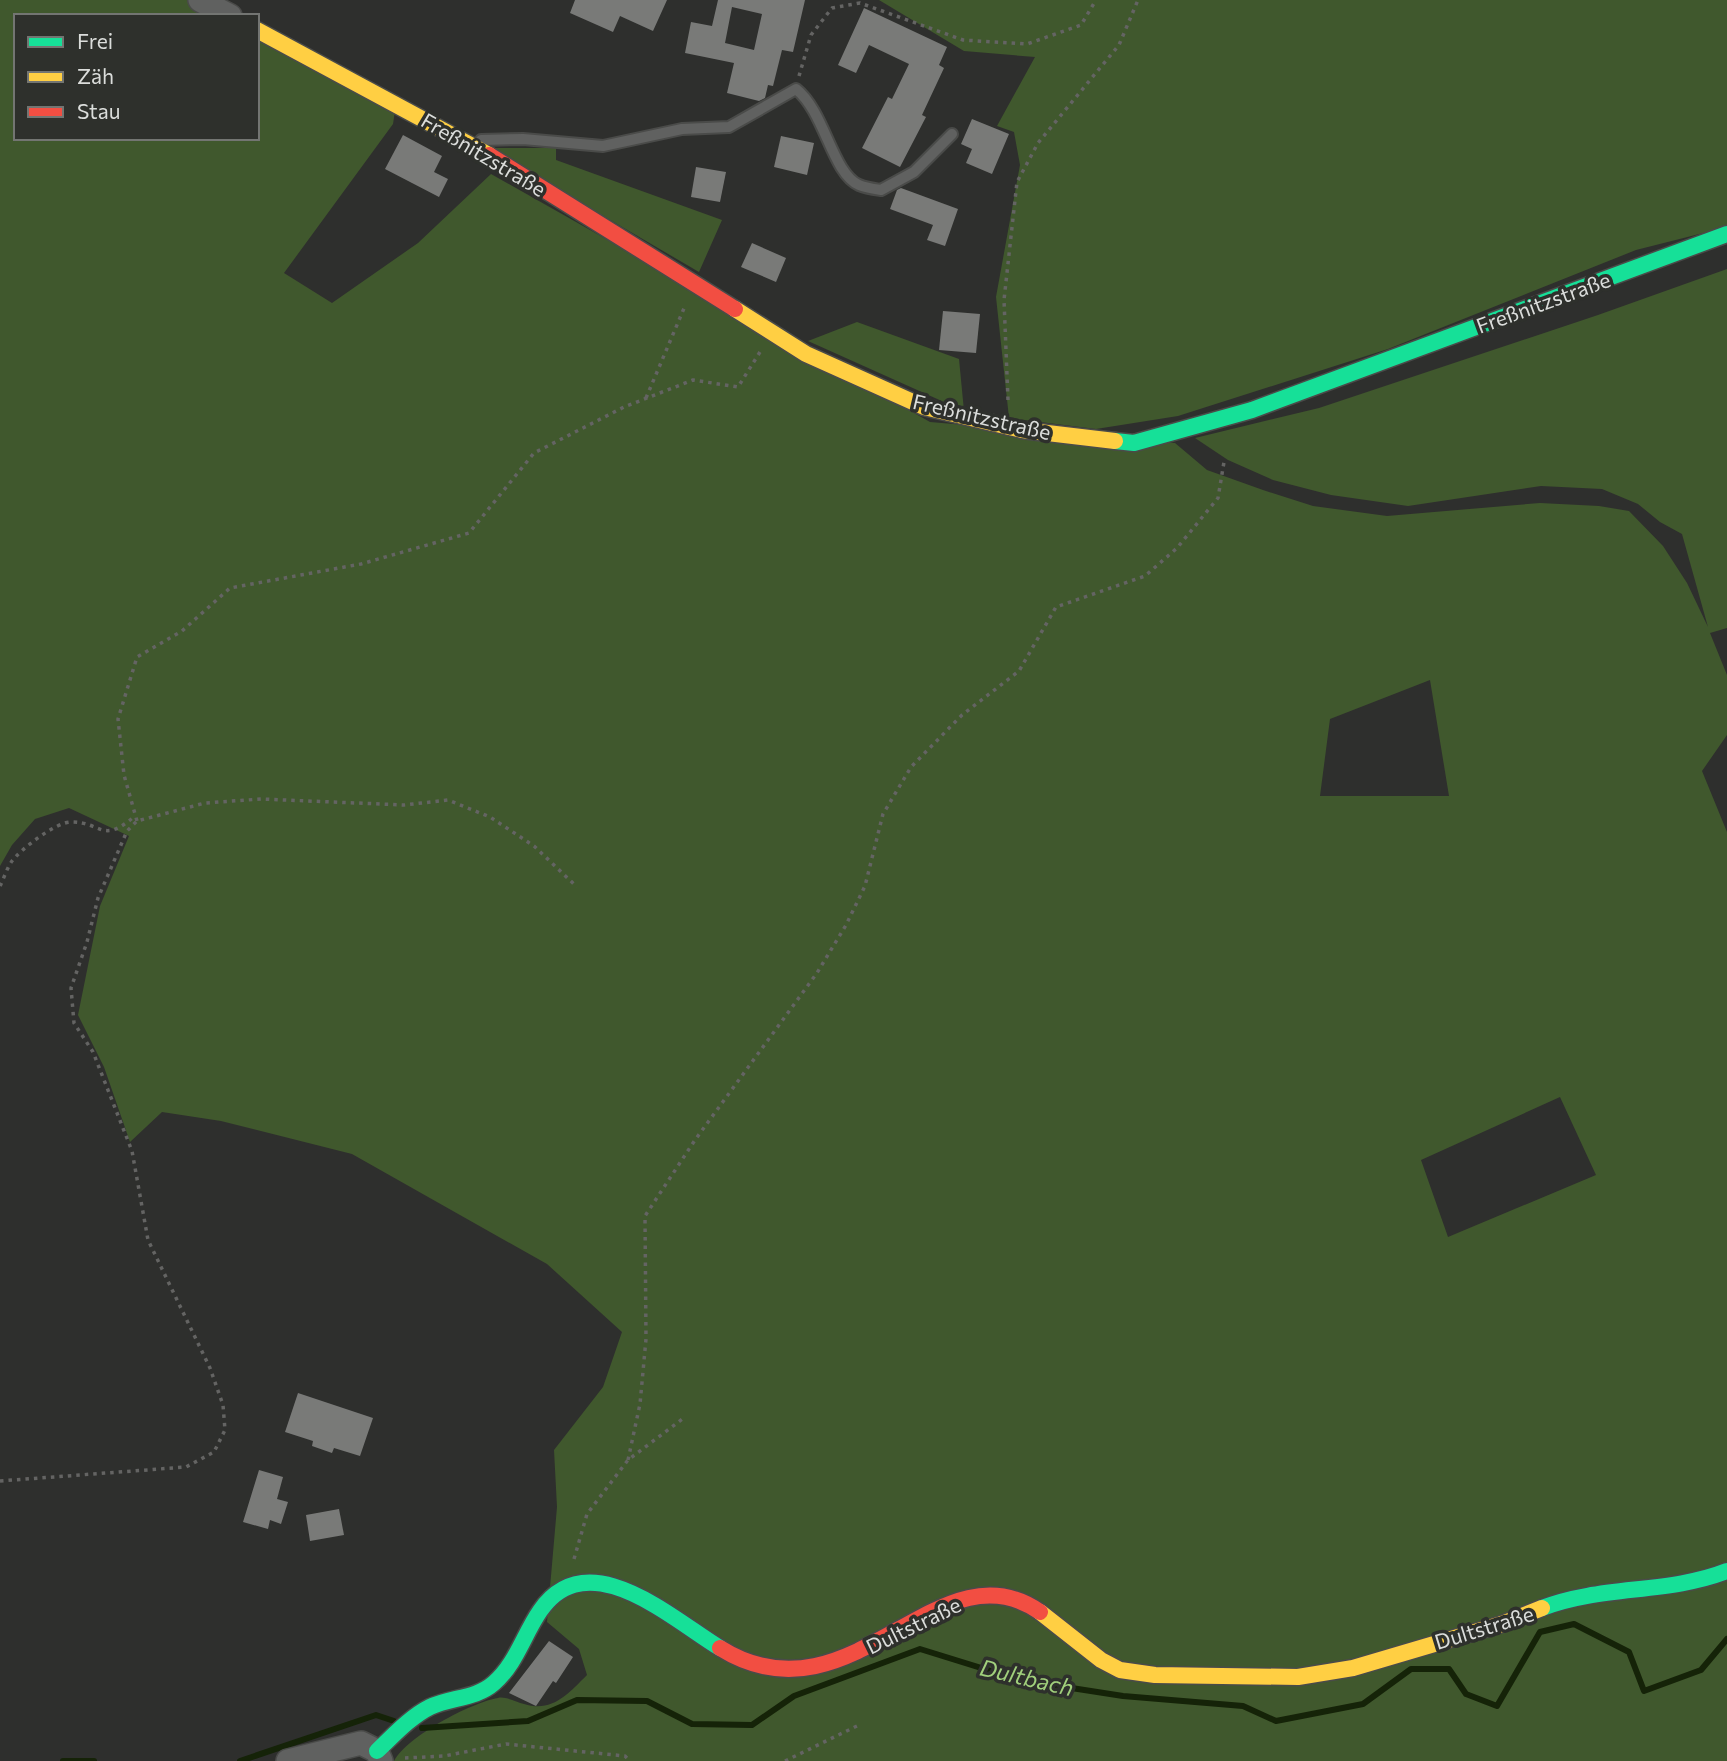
<svg xmlns="http://www.w3.org/2000/svg" width="1727" height="1761" font-family="Commissioner,sans-serif">
	<style>
		.green { fill: #40582d; fill-rule: evenodd }
		.lines { fill: none; stroke-linecap: round; stroke-linejoin: round }
		.stream { stroke: #152308; stroke-width: 6 }
		.building { fill: #797a78; fill-rule: evenodd }
		.lane-casing { stroke: #4a4b49; stroke-width: 14 }
		.street-casing { stroke: #4a4b49; stroke-width: 26 }
		.fast-casing { stroke: #4a4b49; stroke-width: 19 }
		.slow-casing { stroke: #4a4b49; stroke-width: 19 }
		.jam-casing { stroke: #4a4b49; stroke-width: 19 }
		.path { stroke: #646463; stroke-width: 3.5; stroke-dasharray: 3.5 5; stroke-linecap: butt }
		.lane { stroke: #606160; stroke-width: 10 }
		.street { stroke: #606160; stroke-width: 23 }
		.fast { stroke: #16e098; stroke-width: 16 }
		.slow { stroke: #ffcf43; stroke-width: 16 }
		.jam { stroke: #f24e42; stroke-width: 16 }
		.labels { text-anchor: middle; dominant-baseline: central; stroke-width: 7; stroke-linejoin: round; paint-order: stroke }
		.street-label { font-size: 21px; fill: #dbdddb; stroke: #2e302c }
		.water-label { font-size: 23px; font-style: italic; fill: #a1d07c; stroke: #2e302c }
	</style>
	<rect width="100%" height="100%" fill="#2e2f2d"/>
	<!-- green -->
	<g class="green">
		<path d="M0 0H216L242 16H16V138H257V24L397 98 393 124 284 273 332 303 418 243 491 174 930 422 1175 443 1207 470 1263 490 1313 506 1387 516 1540 503 1599 506 1629 511 1663 546 1687 583 1708 627 1682 534 1660 522 1638 504 1602 489 1541 486 1408 506 1331 495 1273 480 1228 460 1195 438 1319 408 1598 315 1727 269V628L1710 633 1727 675V735L1702 771 1727 832V1761H394C408 1736 470 1703 498 1698 505 1696 516 1702 524 1704 552 1713 568 1694 587 1675L579 1649 547 1622 557 1507 554 1450 603 1387 622 1332 547 1264 352 1154 221 1121 162 1112 130 1142 104 1067 78 1015 100 906 129 836 69 808 35 819 12 845 0 866ZM1430 680 1449 796H1320L1330 719ZM1560 1097 1596 1175 1448 1237 1421 1160Z"/>
		<polygon points="879,0 1727,0 1727,227 1636,250 1388,349 1178,416 1096,429 1009,418 996,297 1020,165 1014,132 997,126 1035,57 964,51"/>
		<polygon points="487,148 556,148 556,160 722,220 699,272"/>
		<polygon points="857,322 959,359 964,411 808,341"/>
	</g>
	<g class="lines">
		<!-- stream -->
		<g class="stream">
			<polyline points="422,1728 528,1721 577,1700 647,1701 692,1724 752,1725 794,1696 920,1649 1020,1680 1123,1696 1243,1706 1276,1721 1363,1704 1411,1669 1449,1669 1466,1694 1497,1706 1540,1632 1574,1624 1629,1652 1644,1691 1701,1670 1727,1639"/>
			<polyline points="63,1761 94,1761"/>
			<polyline points="240,1761 376,1715 394,1721"/>
		</g>
	</g>
	<!-- building -->
	<g class="building">
		<polygon points="575,0 667,0 653,31 620,16 613,32 570,13"/>
		<path d="M718 0H805L793 52 782 50 773 86 768 85 765 98 759 101 727 93 734 63 685 53 691 22 712 26ZM732 7 762 14 754 50 725 43Z"/>
		<polygon points="864,8 947,47 939,65 944,68 922,115 926,117 900,167 862,148 888,97 892,99 909,64 869,45 856,73 838,65"/>
		<polygon points="972,119 1009,134 992,174 966,163 972,149 961,144"/>
		<polygon points="403,135 442,156 434,172 448,179 439,197 385,169"/>
		<polygon points="781,136 814,143 807,175 774,167"/>
		<polygon points="696,167 726,172 720,202 691,197"/>
		<polygon points="901,188 958,209 945,246 927,240 933,225 890,209 897,190"/>
		<polygon points="752,243 786,258 776,282 741,267"/>
		<polygon points="943,311 980,314 976,353 939,350"/>
		<polygon points="298,1393 373,1418 360,1456 334,1448 332,1453 312,1446 313,1441 285,1432"/>
		<polygon points="259,1470 283,1477 277,1499 288,1502 281,1524 270,1520 268,1529 243,1522"/>
		<polygon points="339,1509 344,1535 310,1541 306,1515"/>
		<polygon points="549,1641 573,1657 556,1683 553,1681 536,1706 509,1693"/>
	</g>
	<g class="lines">
		<!-- lane casing -->
		<g class="lane-casing">
			<path id="lane" d="M481 140 523 139 603 146 682 129 729 127 796 89C825 112 832 173 859 185 866 188 874 189 881 190L914 172 952 134"/>
		</g>
		<!-- street casing -->
		<g class="street-casing">
			<g id="street">
				<polyline points="200,0 230,16"/>
				<polyline points="288,1761 361,1743 377,1751 381,1761"/>
			</g>
		</g>
		<!-- fast casing -->
		<g class="fast-casing">
			<g id="fast">
				<polyline points="1115,441 1134,443 1252,410 1727,234"/>
				<path d="M1542 1608C1601 1585 1669 1594 1727 1571"/>
				<path d="M377 1751C393 1736 410 1717 430 1707 451 1697 476 1699 494 1683 516 1664 524 1634 540 1611 588 1541 672 1619 720 1648"/>
			</g>
		</g>
		<!-- slow casing -->
		<g class="slow-casing">
			<g id="slow">
				<polyline points="257,30 489,155"/>
				<polyline points="735,309 806,354 924,407 1022,430 1115,441"/>
				<polyline points="1040,1612 1101,1660 1120,1670 1155,1675 1298,1677 1353,1668 1502,1624 1542,1608"/>
			</g>
		</g>
		<!-- jam casing -->
		<g class="jam-casing">
			<g id="jam">
				<polyline points="489,155 735,309"/>
				<path d="M720 1648C851 1730 938 1540 1040 1612"/>
			</g>
		</g>
		<!-- path -->
		<g class="path">
			<polyline points="799,76 811,35 832,8 860,3 963,40 1027,44 1081,25 1096,0"/>
			<polyline points="646,398 685,306"/>
			<polyline points="1008,400 1004,300 1017,182 1038,143 1119,45 1138,0"/>
			<polyline points="137,821 124,775 118,719 137,657 182,631 230,588 361,564 469,533 534,453 624,407 693,380 738,387 760,352"/>
			<path d="M0 886C4 878 7 868 12 861 21 849 56 822 71 822 103 822 101 845 135 816"/>
			<polyline points="628,1460 640,1404 646,1339 645,1216 695,1140 817,973 846,925 865,886 883,814 911,767 962,715 1019,671 1056,607 1145,576 1177,548 1218,498 1224,462"/>
			<polyline points="0,1481 186,1467 214,1452 225,1430 223,1405 210,1368 148,1240 132,1151 93,1052 74,1023 71,988 87,942 98,898 127,831 137,821 205,803 261,799 404,805 448,800 490,817 534,846 577,887"/>
			<polyline points="574,1559 587,1514 628,1460 685,1417"/>
			<polyline points="405,1758 444,1756 506,1744 625,1756 630,1761"/>
			<polyline points="785,1761 861,1724"/>
		</g>
		<!-- lane -->
		<use href="#lane" class="lane"/>
		<!-- street -->
		<use href="#street" class="street"/>
		<!-- fast -->
		<use href="#fast" class="fast"/>
		<!-- slow -->
		<use href="#slow" class="slow"/>
		<!-- jam -->
		<use href="#jam" class="jam"/>
	</g>
	<g class="labels">
		<!-- street labels -->
		<g class="street-label">
			<text transform="translate(484 154) rotate(31)">Freßnitzstraße</text>
			<text transform="translate(1543 302) rotate(-20)">Freßnitzstraße</text>
			<text transform="translate(982 416) rotate(13)">Freßnitzstraße</text>
			<text transform="translate(913 1625) rotate(-26)">Dultstraße</text>
			<text transform="translate(1484 1627) rotate(-17)">Dultstraße</text>
		</g>
		<!-- water labels -->
		<g class="water-label">
			<text transform="translate(1027 1677) rotate(13)">Dultbach</text>
		</g>
	</g>
	<!-- legend -->
	<rect x="14" y="14" width="245" height="126" fill="#2e302c" stroke="#737572" stroke-width="2"/>
	<rect x="28" y="37" width="35" height="10" fill="#16e098" stroke="#737572" stroke-width="2"/>
	<text x="77" y="49" font-size="21" fill="#dbdddb">Frei</text>
	<rect x="28" y="72" width="35" height="10" fill="#ffcf43" stroke="#737572" stroke-width="2"/>
	<text x="77" y="84" font-size="21" fill="#dbdddb">Zäh</text>
	<rect x="28" y="107" width="35" height="10" fill="#f24e42" stroke="#737572" stroke-width="2"/>
	<text x="77" y="119" font-size="21" fill="#dbdddb">Stau</text>
</svg>
